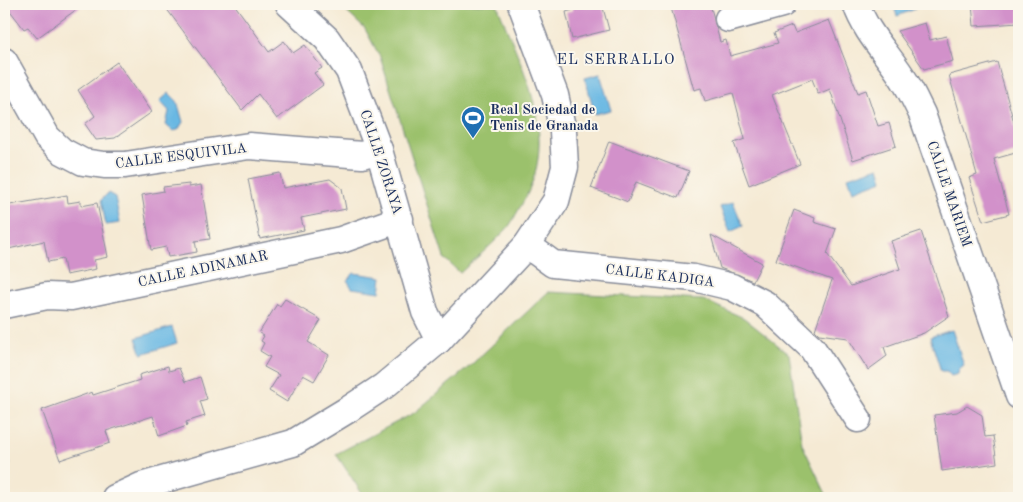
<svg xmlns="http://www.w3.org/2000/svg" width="1023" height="502" font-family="'Old Standard TT',serif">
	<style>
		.green { fill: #9bc16c; stroke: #5b7865 }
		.water { fill: #69b8e3; stroke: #4274a0 }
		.building { fill: #d291ca }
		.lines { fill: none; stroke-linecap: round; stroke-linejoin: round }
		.street-casing { stroke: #888c99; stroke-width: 29 }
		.street { stroke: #fff; stroke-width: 26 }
		.labels { text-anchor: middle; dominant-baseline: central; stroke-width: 4; stroke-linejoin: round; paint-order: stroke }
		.poi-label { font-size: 14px; font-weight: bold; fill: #1b2f5e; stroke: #fbf7ec; text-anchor: start }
		.street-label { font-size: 14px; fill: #1b2f5e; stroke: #fbf7ec }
		.neighbourhood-label { font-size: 15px; letter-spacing: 1px; fill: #1b2f5e; stroke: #fbf7ec }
	</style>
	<rect width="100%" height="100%" fill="#fbf7ec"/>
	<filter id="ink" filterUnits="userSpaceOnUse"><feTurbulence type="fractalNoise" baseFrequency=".02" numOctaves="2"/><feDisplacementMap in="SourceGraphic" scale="10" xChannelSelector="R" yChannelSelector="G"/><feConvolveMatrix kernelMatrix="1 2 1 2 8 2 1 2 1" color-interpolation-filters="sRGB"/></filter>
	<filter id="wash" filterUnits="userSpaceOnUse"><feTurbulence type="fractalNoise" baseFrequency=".0096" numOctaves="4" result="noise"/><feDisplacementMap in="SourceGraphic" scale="20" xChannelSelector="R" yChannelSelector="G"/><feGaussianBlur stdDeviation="1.12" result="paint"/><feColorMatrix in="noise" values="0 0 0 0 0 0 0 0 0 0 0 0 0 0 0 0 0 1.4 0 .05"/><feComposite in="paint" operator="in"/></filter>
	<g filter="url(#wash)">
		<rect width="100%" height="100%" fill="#f5ead4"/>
		<!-- green -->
		<g class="green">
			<path d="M338 4H497C523 72 564 139 519 209 515 216 511 225 505 231 491 246 475 259 460 273L444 258 380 57 365 29Z"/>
			<polygon points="548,292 703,300 744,318 789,354 802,444 828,498 365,498 336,454 414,413 470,366"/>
		</g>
		<!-- water -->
		<g class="water">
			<polygon points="893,4 913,4 915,9 897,16"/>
			<polygon points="600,74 611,110 595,114 585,78"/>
			<polygon points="169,93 177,101 183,122 178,130 173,131 166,125 169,111 160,101"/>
			<polygon points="879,167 883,180 853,191 848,177"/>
			<polygon points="108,193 115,197 120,223 106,225 101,200"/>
			<polygon points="733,202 743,226 730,232 720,207"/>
			<polygon points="354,273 382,277 380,292 352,288 347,280"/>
			<polygon points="172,327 177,343 142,354 136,338"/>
			<polygon points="952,330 964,365 959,369 958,374 951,376 947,371 941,371 930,337"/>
			<polygon points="4,441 10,464 4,480"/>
		</g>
		<g id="blocks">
			<!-- building -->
			<g class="building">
				<polygon points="5,4 84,4 37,38 28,27 24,29"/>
				<polygon points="163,4 234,4 269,52 284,41 293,53 305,45 322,68 314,73 323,85 277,119 258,94 242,110"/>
				<polygon points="571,4 602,4 609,30 572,39 566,12 573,10"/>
				<polygon points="670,4 710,4 720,42 726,40 730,56 778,43 774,33 792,26 795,33 829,20 858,93 866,90 878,126 889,123 896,146 853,160 830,89 818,94 812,79 772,95 800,164 749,185 734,143 745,139 733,93 705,101 701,88 694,90"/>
				<polygon points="972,4 1019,4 1019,23 974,26"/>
				<polygon points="925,23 930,40 946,36 953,61 924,69 897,31"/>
				<polygon points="117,62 152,112 115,138 96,140 85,124 95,116 78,90"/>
				<polygon points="997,62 1019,140 1019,152 994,159 1009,214 983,221 969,178 977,175 949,75"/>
				<polygon points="609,141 689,171 678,198 636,182 628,202 591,188"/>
				<polygon points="280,173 283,188 330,179 342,188 346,209 301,218 304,230 260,239 248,179"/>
				<polygon points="189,184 189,187 201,185 210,239 195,241 197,252 168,257 166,247 151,250 142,195 164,191 163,187"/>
				<polygon points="67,195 68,203 81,201 81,206 97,203 108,257 94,260 96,269 66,275 63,259 48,262 44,241 4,250 4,206"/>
				<polygon points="794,210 815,218 814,222 836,229 827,254 851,286 900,269 891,241 921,231 949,316 924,333 884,347 887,356 868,370 848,338 819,334 815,330 832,280 776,260"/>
				<polygon points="711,235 762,263 753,281 720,268"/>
				<polygon points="285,299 321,320 308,342 329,355 314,381 303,375 287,402 269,391 279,375 264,367 270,357 260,351 264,343 261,341 264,336 259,333 277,304 280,306"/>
				<polygon points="168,366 169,371 179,368 185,382 200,377 207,399 200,401 205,416 186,422 187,426 159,436 153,416 106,431 110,443 60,460 42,410 92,392 93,395 140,380 139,375"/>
				<polygon points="967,406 982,415 985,437 993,436 997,463 942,471 934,415 957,412"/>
			</g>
		</g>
	</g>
	<g filter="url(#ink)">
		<use href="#blocks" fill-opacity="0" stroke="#888c99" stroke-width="1"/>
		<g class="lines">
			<!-- street casing -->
			<g class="street-casing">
				<g id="street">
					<polyline points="289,4 327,39 349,71 379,150 425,312 439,340"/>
					<path d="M856 4C866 34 890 56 906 83 912 93 917 104 922 114L1019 396"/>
					<polyline points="728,19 782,4"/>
					<polyline points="4,61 47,137 62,151 83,162 104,165 125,165 249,146 362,155 379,150"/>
					<polyline points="527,245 553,264 694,278 732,287 765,304 812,348 858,419"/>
					<polyline points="4,305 47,296 71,297 341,240 400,219"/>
					<polyline points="115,498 141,486 293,443 349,409 384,386 439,340 527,245 556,201 565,167 563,131 555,95 521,4"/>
				</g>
			</g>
			<!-- street -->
			<use href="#street" class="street"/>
		</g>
	</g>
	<!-- icons -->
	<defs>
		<g id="stadium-pin" transform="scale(1.25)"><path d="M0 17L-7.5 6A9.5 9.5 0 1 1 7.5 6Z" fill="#1f6fb2" stroke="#fbf7ec"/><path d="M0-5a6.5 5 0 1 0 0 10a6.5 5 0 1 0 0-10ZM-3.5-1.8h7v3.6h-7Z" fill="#fff"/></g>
	</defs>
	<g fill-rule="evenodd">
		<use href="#stadium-pin" x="473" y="118"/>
	</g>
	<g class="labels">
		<!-- poi labels -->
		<g class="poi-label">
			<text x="490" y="110">Real Sociedad de<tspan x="490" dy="16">Tenis de Granada</tspan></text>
		</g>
		<!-- street labels -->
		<g class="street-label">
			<text transform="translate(181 156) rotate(-7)">CALLE ESQUIVILA</text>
			<text transform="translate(381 162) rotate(72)">CALLE ZORAYA</text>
			<text transform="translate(949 194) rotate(71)">CALLE MARIEM</text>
			<text transform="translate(203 269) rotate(-12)">CALLE ADINAMAR</text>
			<text transform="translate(660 276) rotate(7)">CALLE KADIGA</text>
		</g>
		<!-- neighbourhood labels -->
		<g class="neighbourhood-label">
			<text x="616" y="60">EL SERRALLO</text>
		</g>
	</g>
	<!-- margin -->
	<rect width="1023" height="502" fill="none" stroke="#fbf7ec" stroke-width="20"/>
</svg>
